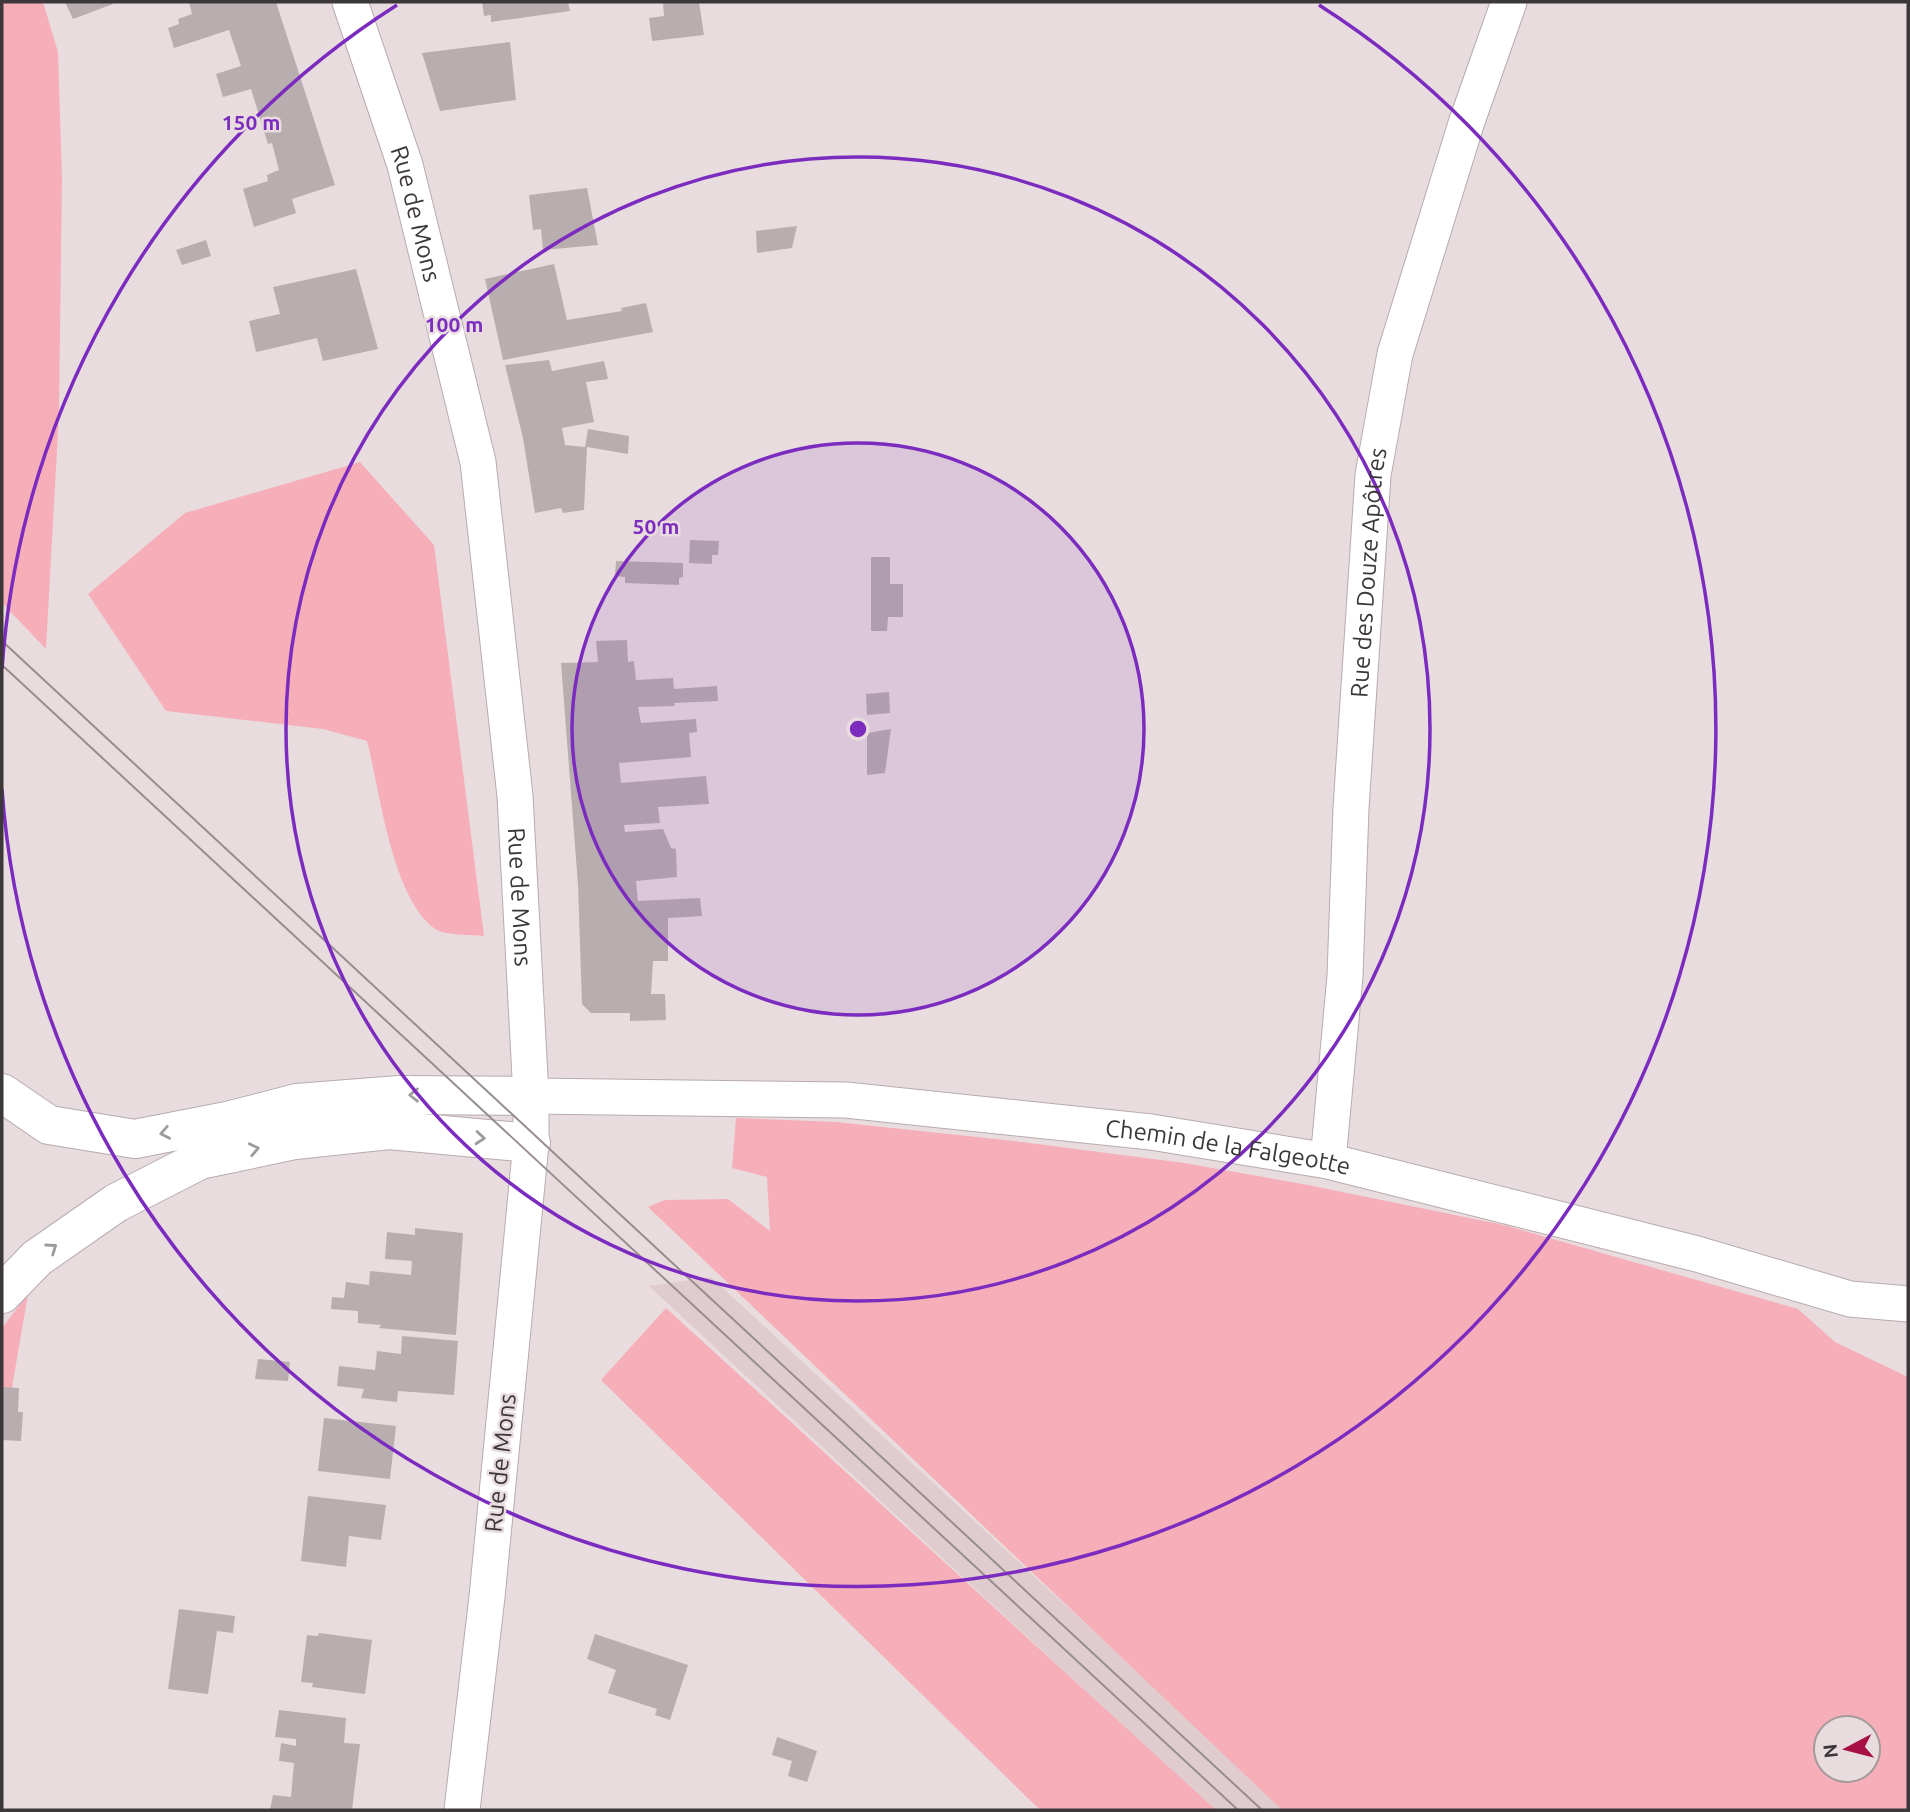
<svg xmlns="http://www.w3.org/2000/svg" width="1910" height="1812" font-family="Ubuntu,sans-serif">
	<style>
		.built { fill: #e0ccce }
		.green { fill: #f6aeb9; fill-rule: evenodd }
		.building { fill: #b9aeaf }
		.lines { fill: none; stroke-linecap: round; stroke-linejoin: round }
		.minor-casing { stroke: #b7abad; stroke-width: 37 }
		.trunk-casing { stroke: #b7abad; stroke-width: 40 }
		.minor { stroke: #fff; stroke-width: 35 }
		.trunk { stroke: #fff; stroke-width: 38 }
		.tram { stroke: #978d8f; stroke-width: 2 }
		.oneway { stroke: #9e9b9c }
		.ring { fill: none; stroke: #7b2cbf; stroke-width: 3.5 }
		.labels { text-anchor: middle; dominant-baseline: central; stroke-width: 5; stroke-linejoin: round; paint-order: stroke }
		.street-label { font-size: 24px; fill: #3c3738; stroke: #e9dcde }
		.centre { fill: #7b2cbf; stroke: #e9dcde; stroke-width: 3.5 }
		.ring-label { font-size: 21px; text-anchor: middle; font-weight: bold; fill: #7b2cbf; stroke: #e9dcde; stroke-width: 5; stroke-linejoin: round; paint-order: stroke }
	</style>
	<rect width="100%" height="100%" fill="#e9dcde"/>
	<!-- built -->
	<polygon class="built" points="711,1277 1159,1692 1285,1810 1214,1810 649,1286"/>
	<!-- green -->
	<g class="green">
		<polygon points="2,2 43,2 58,52 62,177 59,413 46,649 2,603"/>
		<path d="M360 462 434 545 484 936C473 935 445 935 437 930 392 901 380 791 367 741L323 729 166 711 88 594 185 513Z"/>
		<path d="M736 1118 836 1122 1014 1141 1184 1163 1308 1185 1504 1225 1798 1309 1835 1342 1908 1377V1810H1282L648 1207 665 1200 728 1199 770 1231 767 1177 732 1168ZM1868 1728V1770H1826V1728Z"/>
		<polygon points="28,1294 2,1446 2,1328"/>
		<polygon points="666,1308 1216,1810 1040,1810 601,1380"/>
	</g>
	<!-- building -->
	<g class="building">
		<polygon points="65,2 112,2 113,4 73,19"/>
		<polygon points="189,2 276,2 335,185 292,199 296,213 254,227 243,189 268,181 267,175 279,170 272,143 268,144 251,89 223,97 216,74 241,66 229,30 174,48 168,28 179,24 178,19 192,14"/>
		<polygon points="482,2 568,2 570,11 491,22 491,15 484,16"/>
		<polygon points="663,2 699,2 704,35 652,41 649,18 664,16"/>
		<polygon points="510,42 516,100 440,111 422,53"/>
		<polygon points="587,188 598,245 543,250 541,229 533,230 529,195"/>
		<polygon points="797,226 792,248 757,253 756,231"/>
		<polygon points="206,240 211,256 182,265 176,250"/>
		<polygon points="554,264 567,320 622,311 621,308 646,303 653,332 503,360 485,279"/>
		<polygon points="356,269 378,349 323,361 317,338 256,352 249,321 280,314 273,287"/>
		<polygon points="549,360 552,371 604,361 608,379 586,382 594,422 562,428 565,445 585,447 588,429 629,436 628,454 587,447 584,510 563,513 561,508 535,513 523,438 505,365"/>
		<polygon points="690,540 719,541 718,555 712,555 712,564 689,563"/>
		<polygon points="871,557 890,557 890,584 903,584 903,617 888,617 887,631 871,631"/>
		<polygon points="616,561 683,563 683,577 679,578 679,585 625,583 625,577 615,576"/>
		<polygon points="627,640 628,662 634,661 636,680 673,678 674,689 717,686 718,701 674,703 675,706 638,707 641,723 696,719 697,732 689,733 691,757 619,763 621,783 706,776 709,804 658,807 660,823 624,825 625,832 663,829 671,848 676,849 677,877 636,881 638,901 700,898 702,916 668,918 668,961 653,961 651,994 665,994 666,1020 630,1021 630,1013 591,1013 582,1004 578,885 561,663 598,662 596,641"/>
		<polygon points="889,692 890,713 867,715 866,694"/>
		<polygon points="891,729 885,773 867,775 867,733"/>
		<polygon points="415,1228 463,1233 456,1335 379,1328 381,1325 358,1323 358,1311 331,1309 332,1297 344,1298 346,1282 369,1285 370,1271 411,1275 412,1261 385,1259 387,1232 415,1235"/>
		<polygon points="402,1336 458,1341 454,1395 398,1391 397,1402 361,1398 364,1389 337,1386 339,1366 375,1370 377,1351 401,1354"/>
		<polygon points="258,1359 290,1362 288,1381 255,1379"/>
		<polygon points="2,1387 19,1388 18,1412 23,1412 21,1441 2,1440"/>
		<polygon points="324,1418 396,1426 390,1479 318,1471"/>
		<polygon points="308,1496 386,1505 381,1540 349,1536 346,1567 301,1561"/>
		<polygon points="179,1609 235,1616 233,1633 217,1631 208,1694 168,1689"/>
		<polygon points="319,1633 372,1640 365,1694 312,1687 313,1683 301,1682 307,1635 318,1636"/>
		<polygon points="595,1634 688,1665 670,1720 655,1715 657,1709 608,1693 616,1670 587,1659"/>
		<polygon points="279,1710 346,1718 344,1743 360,1744 352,1810 270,1810 273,1795 291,1797 294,1763 279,1761 281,1743 296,1746 296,1739 275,1737"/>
		<polygon points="777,1737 817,1751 807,1782 788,1776 792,1761 772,1755"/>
	</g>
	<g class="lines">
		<!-- minor casing -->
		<g class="minor-casing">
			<g id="minor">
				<path id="s1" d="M350 2 405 165 478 462 515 796 531 1096V1143L487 1597 462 1810"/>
				<path id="s2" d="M531 1096 846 1100 1151 1132 1328 1161 1697 1254 1850 1299 1908 1304"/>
				<path id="s3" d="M1328 1161 1345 976 1351 808 1373 475 1395 354 1466 124 1509 2"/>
			</g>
		</g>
		<!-- trunk casing -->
		<g class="trunk-casing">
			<g id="trunk">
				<polyline points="2,1093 49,1125 135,1139 227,1121 297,1103 399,1095 531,1096"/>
				<polyline points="2,1294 37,1258 116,1203 200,1160 295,1140 389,1130 531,1143"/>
			</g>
		</g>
		<!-- minor -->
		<use href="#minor" class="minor"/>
		<!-- trunk -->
		<use href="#trunk" class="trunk"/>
		<!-- tram -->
		<g class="tram">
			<polyline points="2,641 1262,1810"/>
			<polyline points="2,665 1238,1810"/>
		</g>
	</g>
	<!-- one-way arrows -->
	<defs><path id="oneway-chevron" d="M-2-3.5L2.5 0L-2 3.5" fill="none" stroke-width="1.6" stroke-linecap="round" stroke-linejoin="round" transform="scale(1.75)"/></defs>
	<g class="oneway">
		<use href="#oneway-chevron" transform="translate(414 1095) rotate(-180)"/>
		<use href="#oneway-chevron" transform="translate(165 1133) rotate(169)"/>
		<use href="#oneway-chevron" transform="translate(480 1138) rotate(5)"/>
		<use href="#oneway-chevron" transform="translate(254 1149) rotate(-12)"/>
		<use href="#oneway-chevron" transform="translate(52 1248) rotate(-35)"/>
	</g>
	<!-- distance rings -->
	<circle cx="858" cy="729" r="286" fill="#7b2cbf" fill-opacity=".12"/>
	<g class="ring">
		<circle cx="858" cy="729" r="286"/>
		<circle cx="858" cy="729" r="572"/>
		<path d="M2 669A858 858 0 0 1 397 5M1319 5A858 858 0 1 1 2 789"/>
	</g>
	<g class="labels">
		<!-- street labels -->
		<g class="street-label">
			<text stroke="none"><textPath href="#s1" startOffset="222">Rue de Mons</textPath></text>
			<text stroke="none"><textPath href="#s3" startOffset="590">Rue des Douze Apôtres</textPath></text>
			<text stroke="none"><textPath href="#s1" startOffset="915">Rue de Mons</textPath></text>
			<text stroke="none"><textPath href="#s2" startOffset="700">Chemin de la Falgeotte</textPath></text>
			<text transform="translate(500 1463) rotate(-84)">Rue de Mons</text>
		</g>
	</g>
	<circle cx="858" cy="729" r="10" class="centre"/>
	<g class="ring-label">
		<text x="251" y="130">150 m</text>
		<text x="454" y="332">100 m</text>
		<text x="656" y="534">50 m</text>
	</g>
	<!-- border -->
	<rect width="1910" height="1812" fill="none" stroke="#3c3738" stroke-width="7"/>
	<!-- north arrow -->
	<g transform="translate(1847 1749) rotate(263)"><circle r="33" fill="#e9dcde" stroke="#a49a9c" stroke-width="2"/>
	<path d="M0-5L12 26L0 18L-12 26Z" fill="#a61045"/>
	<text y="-10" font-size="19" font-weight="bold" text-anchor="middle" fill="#3c3738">N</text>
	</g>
</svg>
